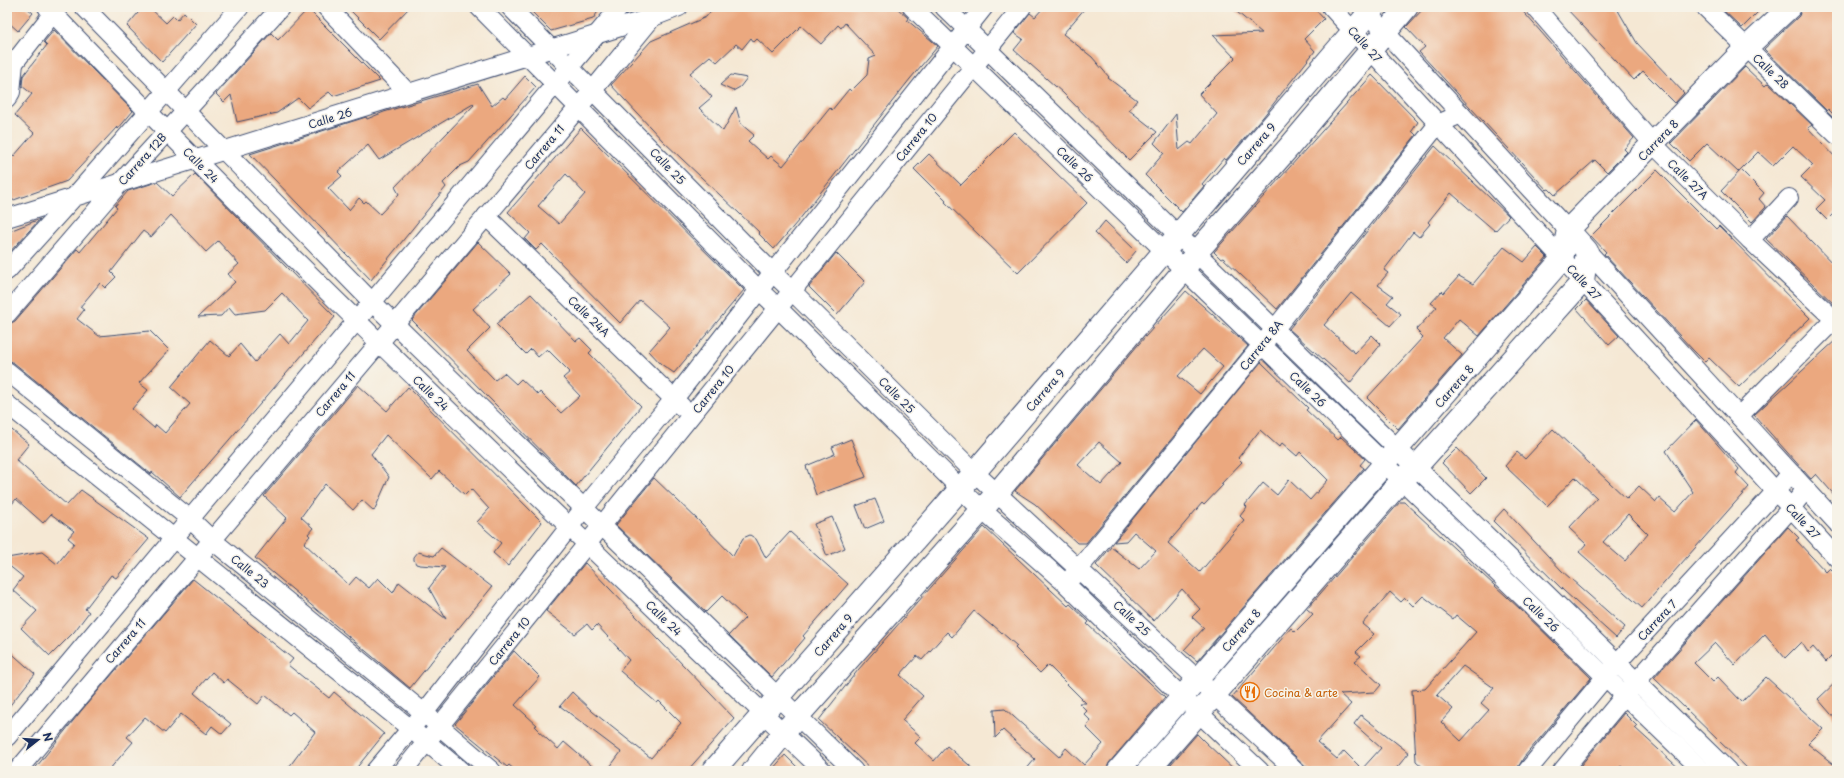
<svg xmlns="http://www.w3.org/2000/svg" width="1844" height="778" font-family="'Playpen Sans',sans-serif">
	<style>
		.building { fill: #eba87f; fill-rule: evenodd }
		.lines { fill: none; stroke-linecap: round; stroke-linejoin: round }
		.minor-casing { stroke: #3c4b70; stroke-width: 20 }
		.tertiary-casing { stroke: #3c4b70; stroke-width: 24 }
		.minor { stroke: #fff; stroke-width: 18 }
		.tertiary { stroke: #fff; stroke-width: 22 }
		.labels { text-anchor: middle; dominant-baseline: central; stroke-width: 3; stroke-linejoin: round; paint-order: stroke }
		.street-label { font-size: 11px; fill: #1b2f5e; stroke: #f7f3e8 }
		.food-label { font-size: 11px; fill: #c56008; stroke: #f7f3e8; text-anchor: start }
	</style>
	<rect width="100%" height="100%" fill="#f7f3e8"/>
	<filter id="ink" filterUnits="userSpaceOnUse"><feTurbulence type="fractalNoise" baseFrequency=".025" numOctaves="2"/><feDisplacementMap in="SourceGraphic" scale="8" xChannelSelector="R" yChannelSelector="G"/><feConvolveMatrix kernelMatrix="1 2 1 2 8 2 1 2 1" color-interpolation-filters="sRGB"/></filter>
	<filter id="wash" filterUnits="userSpaceOnUse"><feTurbulence type="fractalNoise" baseFrequency=".012" numOctaves="4" result="noise"/><feDisplacementMap in="SourceGraphic" scale="16" xChannelSelector="R" yChannelSelector="G"/><feGaussianBlur stdDeviation="0.9" result="paint"/><feColorMatrix in="noise" values="0 0 0 0 0 0 0 0 0 0 0 0 0 0 0 0 0 1.4 0 .05"/><feComposite in="paint" operator="in"/></filter>
	<g filter="url(#wash)">
		<rect width="100%" height="100%" fill="#f5e8d4"/>
		<g id="blocks">
			<!-- building -->
			<g class="building">
				<polygon points="7,7 26,7 33,13 18,31 7,21"/>
				<polygon points="143,7 149,7 166,23 173,16 177,20 184,12 196,24 162,62 127,26"/>
				<polygon points="347,7 410,7 379,39"/>
				<polygon points="527,7 601,7 593,19 551,31"/>
				<path d="M714 7H896L908 18 907 20 938 46 910 79 799 220 774 249 758 233 759 232 663 141 611 85 651 41 706 17ZM845 23 876 56 869 59 867 75 851 91 849 89 832 110 830 108 783 166 771 156 768 159 748 141 754 135 741 124 736 107 723 131 699 108 712 97 690 73 710 56 717 62 736 44 742 49 751 38 754 42 757 39 773 54 801 26 821 44 838 25 841 28Z"/>
				<polygon points="1044,7 1086,7 1063,34 1092,57 1109,77 1108,78 1137,100 1129,110 1157,132 1129,160 1063,93 1014,50 1023,39 1014,33 1030,13 1035,17"/>
				<polygon points="1231,7 1313,7 1324,19 1304,39 1315,51 1263,117 1226,160 1224,158 1202,184 1204,186 1182,212 1145,175 1164,153 1154,143 1176,114 1179,150 1189,142 1192,144 1217,114 1199,94 1235,58 1213,35 1262,33"/>
				<polygon points="1425,7 1519,7 1634,138 1624,149 1627,152 1607,172 1595,160 1555,195 1549,189 1547,190 1419,52 1425,47 1406,27"/>
				<polygon points="1565,7 1616,7 1637,43 1684,93 1675,103 1643,71 1634,80"/>
				<polygon points="1720,7 1763,7 1742,28"/>
				<polygon points="1802,7 1837,7 1837,118 1828,109 1827,111 1764,49 1799,16"/>
				<polygon points="308,9 380,81 333,96 329,92 308,108 298,98 277,113 237,122 231,95 224,102 216,94 271,33 278,40"/>
				<polygon points="54,30 133,111 118,129 117,127 67,181 11,201 7,191 7,149 14,156 34,133 15,115 32,94 22,86 23,76 47,45 44,42"/>
				<polygon points="1745,67 1765,86 1768,83 1812,125 1808,128 1837,159 1837,212 1836,211 1827,220 1816,209 1825,200 1801,177 1813,165 1793,146 1773,166 1758,152 1738,172 1707,143 1689,161 1671,143"/>
				<polygon points="731,75 747,78 740,87 733,91 720,85"/>
				<polygon points="1372,75 1418,122 1412,131 1416,135 1277,309 1223,258 1221,259 1214,252"/>
				<path d="M525 76 536 87 469 162 460 166 443 183 446 187 371 280 250 154 366 117 367 119 384 112 478 84 492 106 503 97 505 99ZM473 104 474 105 395 187 399 194 380 214 366 201 364 203 359 198 349 210 328 188 342 176 338 172 368 145 379 160Z"/>
				<path d="M581 128 744 290 674 373 661 364 649 351 670 327 640 300 620 323 542 244 536 250 525 239 530 233 508 212ZM566 174 585 194 559 224 538 206Z"/>
				<polygon points="1014,132 1087,203 1018,273 945,202 946,201 914,169 929,154 961,185"/>
				<polygon points="1435,146 1509,216 1495,231 1451,193 1428,222 1430,224 1419,237 1413,232 1384,270 1388,273 1378,285 1393,296 1387,303 1401,314 1390,326 1351,293 1324,325 1355,353 1372,335 1381,344 1350,383 1289,329"/>
				<polygon points="1657,170 1716,229 1719,226 1810,318 1739,387 1709,358 1705,362 1693,350 1604,254 1606,252 1591,236"/>
				<polygon points="1741,170 1764,193 1759,199 1766,207 1752,222 1721,191"/>
				<path d="M195 174 335 317 180 497 152 472 151 474 14 363 7 359V325L15 321 77 249 80 252 117 208 115 206 128 191 157 182 172 196ZM171 215 206 252 218 241 239 264 228 274 235 282 198 317 221 316 229 307 235 314 265 310 282 293 308 321 289 344 280 334 255 362 240 344 229 356 210 340 171 387 190 404 165 433 156 425 154 428 132 409 148 390 139 383 169 350 150 331 99 336 77 319 84 310 80 307 100 283 105 288 116 277 111 272 143 231 151 237Z"/>
				<polygon points="1787,216 1837,268 1837,307 1766,239"/>
				<polygon points="40,219 7,255 7,232"/>
				<polygon points="1105,221 1136,251 1126,263 1095,233"/>
				<polygon points="478,242 511,274 473,309 490,328 467,351 495,380 504,373 516,384 521,379 538,395 540,392 561,413 580,396 563,378 570,372 547,349 538,357 531,349 526,354 496,324 531,294 576,341 580,338 592,350 589,353 641,406 576,486 412,320"/>
				<polygon points="1504,247 1524,262 1537,247 1547,257 1479,336 1459,319 1443,338 1462,355 1398,429 1367,398 1423,337 1416,330 1437,307 1431,303 1442,291 1444,293 1459,276 1473,284"/>
				<polygon points="836,253 865,282 837,315 809,287"/>
				<path d="M1186 291 1248 346 1086 543H1077L1035 504 1015 491 1138 345ZM1203 349 1223 367 1200 394 1178 376ZM1099 442 1122 462 1101 485 1078 465Z"/>
				<polygon points="1586,300 1619,336 1609,345 1577,309"/>
				<polygon points="1837,339 1837,498 1816,474 1811,479 1754,415"/>
				<path d="M1261 362 1308 408 1306 410 1338 440 1341 437 1365 459 1360 465 1364 468 1197 661 1184 650 1204 628 1192 617 1200 609 1182 589 1154 621 1096 565 1111 547 1139 569 1156 551 1134 532 1126 541 1114 542ZM1260 430 1279 447 1282 443 1297 456 1300 452 1328 480 1310 500 1289 480 1277 495 1263 483 1245 505 1247 507 1240 516 1244 520 1200 572 1168 543 1202 503 1204 505 1223 485 1221 484 1242 462 1238 458Z"/>
				<polygon points="358,385 387,411 408,387 542,522 508,566 493,553 501,543 477,522 489,509 471,489 465,495 439,471 432,479 386,435 371,454 389,477 374,511 362,500 353,510 325,484 301,517 313,528 308,534 310,536 304,543 349,585 356,577 369,588 378,578 393,593 399,582 446,619 429,588 445,567 420,565 416,564 414,560 414,557 418,552 434,556 441,548 492,587 410,688 255,558 287,518 264,496"/>
				<path d="M1696 420 1739 469 1736 473 1749 487 1642 608 1579 552 1586 544 1569 528 1597 498 1575 477 1547 506 1505 466 1517 452 1525 459 1553 429 1627 499 1639 486 1656 502 1659 498 1675 512 1693 492 1666 451ZM1628 514 1648 534 1625 561 1603 542Z"/>
				<polygon points="7,426 29,444 16,460 67,505 81,490 149,539 116,578 111,575 85,609 89,612 74,632 50,656 21,628 37,611 13,590 23,577 7,564 7,558 42,552 57,564 74,543 68,538 74,531 51,514 43,523 16,499 7,510"/>
				<polygon points="851,439 866,477 816,495 806,466 835,454 832,447"/>
				<polygon points="1457,448 1486,478 1471,493 1442,463"/>
				<polygon points="654,478 699,521 733,556 743,538 750,535 756,539 766,558 790,532 848,584 803,636 805,638 772,677 729,635 745,618 722,596 706,612 616,525"/>
				<polygon points="875,499 884,521 865,529 856,506"/>
				<path d="M1400 502H1404L1520 609 1591 678 1524 757 1516 771H1427L1416 761 1412 690 1425 689 1476 632 1456 615 1453 619 1423 596 1413 606 1405 598 1401 602 1390 592 1362 624 1374 634 1356 652 1361 656 1355 661 1381 685 1375 692 1340 694 1351 704 1317 742 1337 759 1344 751 1362 769 1381 748 1354 724 1361 715 1409 753 1394 771H1311L1232 697 1291 628 1295 632 1313 614 1307 609ZM1463 666 1494 688 1481 703 1489 710 1461 741 1441 722 1453 709 1437 695Z"/>
				<polygon points="1504,509 1562,571 1625,627 1616,638 1564,591 1493,521"/>
				<polygon points="832,517 845,548 827,556 814,524"/>
				<polygon points="984,527 1068,606 1070,604 1089,622 1087,624 1165,697 1109,763 1106,771 1025,771 1035,759 1003,730 995,738 994,710 1005,709 1059,757 1066,748 1084,765 1103,744 1086,727 1091,721 1084,714 1087,711 1079,703 1086,703 1048,665 1040,673 1015,648 1017,646 993,625 992,626 974,611 952,637 947,632 922,660 917,656 900,675 923,696 902,720 921,737 915,743 934,761 947,746 976,771 873,771 819,720 858,670"/>
				<polygon points="1788,527 1799,538 1796,540 1826,572 1830,568 1837,575 1837,651 1826,662 1813,647 1808,652 1801,642 1785,658 1765,634 1735,665 1715,643 1694,663 1713,682 1718,677 1742,702 1766,677 1823,729 1808,744 1837,767 1837,771 1750,771 1654,678"/>
				<polygon points="585,563 734,718 687,771 607,771 621,752 560,706 572,692 593,712 651,758 681,723 659,701 657,703 620,671 629,660 597,625 592,630 587,624 575,634 546,611"/>
				<polygon points="193,579 293,659 288,665 329,698 334,692 384,734 354,771 286,771 315,732 292,712 289,715 265,695 258,704 227,679 224,683 212,672 194,693 231,724 222,734 212,726 206,734 181,714 165,733 145,717 127,737 133,742 108,771 33,771 81,711"/>
				<polygon points="7,649 35,674 7,709"/>
				<polygon points="514,651 540,677 515,705 537,725 535,726 539,730 538,731 558,749 564,742 598,771 516,771 509,765 507,767 455,724"/>
				<polygon points="1837,681 1837,721 1818,699"/>
				<polygon points="1624,713 1637,726 1635,728 1682,771 1626,771 1621,766 1616,771 1576,771"/>
				<polygon points="1197,734 1205,742 1236,771 1165,771"/>
				<polygon points="785,755 801,771 771,771"/>
			</g>
		</g>
	</g>
	<g filter="url(#ink)">
		<use href="#blocks" fill-opacity="0" stroke="#3c4b70" stroke-width="1"/>
		<g class="lines">
			<!-- minor casing -->
			<g class="minor-casing">
				<g id="minor">
					<path d="M47 7C297 270 562 519 823 771"/>
					<polyline points="84,7 373,303 854,771"/>
					<polyline points="326,7 408,93"/>
					<polyline points="479,7 759,290 778,308 982,510 1066,584 1182,697 1260,771"/>
					<polyline points="510,7 773,273 792,291 974,472 1296,771"/>
					<polyline points="912,7 1703,771"/>
					<polyline points="944,7 1728,771"/>
					<polyline points="1331,7 1837,558"/>
					<polyline points="1362,7 1568,230"/>
					<polyline points="1535,7 1654,145 1750,240 1837,322"/>
					<polyline points="1705,7 1837,135"/>
					<polyline points="7,67 14,63 53,13"/>
					<polyline points="7,99 11,92 14,63"/>
					<polyline points="486,216 682,407"/>
					<polyline points="7,218 653,17 679,7"/>
					<polyline points="1750,240 1789,198"/>
					<polyline points="1587,251 1837,523"/>
					<polyline points="7,271 74,197 240,7"/>
					<polyline points="7,314 120,183 281,7"/>
					<polyline points="7,371 190,519 212,540 424,713 492,771"/>
					<polyline points="7,404 411,729 461,771"/>
					<polyline points="1739,416 1837,317"/>
					<polyline points="1072,577 1262,345 1438,124 1461,114"/>
					<polyline points="7,737 620,7"/>
					<polyline points="17,771 593,90 661,7"/>
					<polyline points="375,771 424,713 584,508 674,399 759,290 984,7"/>
					<polyline points="403,771 1022,7"/>
					<polyline points="1527,771 1617,663 1776,491 1791,473"/>
					<polyline points="1562,771 1636,682 1791,508 1806,489"/>
				</g>
			</g>
			<!-- tertiary casing -->
			<g class="tertiary-casing">
				<g id="tertiary">
					<polyline points="713,771 961,488 1374,7"/>
					<polyline points="753,771 798,716 997,493 1184,270 1196,253 1290,146 1407,7"/>
					<polyline points="1118,771 1562,259 1568,230 1747,47 1790,7"/>
					<polyline points="1148,771 1402,480 1416,467 1583,281 1587,251 1568,230"/>
				</g>
			</g>
			<!-- minor -->
			<use href="#minor" class="minor"/>
			<!-- tertiary -->
			<use href="#tertiary" class="tertiary"/>
		</g>
	</g>
	<!-- icons -->
	<defs>
		<g id="restaurant-ring" transform="scale(1)"><circle r="9.5" fill="#f7f3e8" stroke="#e8710a" stroke-width="1.5"/><path d="M-5-6h1v4h1v-4h1v4h1v-4h1v5L-1.5 .5V6h-2V.5L-5-1ZM5-6V6H3V1.5H1.5Q1.5-4 5-6Z" fill="#e8710a"/></g>
	</defs>
	<g fill-rule="evenodd">
		<use href="#restaurant-ring" x="1250" y="692"/>
	</g>
	<g class="labels">
		<!-- street labels -->
		<g class="street-label">
			<text transform="translate(1365 44) rotate(48)">Calle 27</text>
			<text transform="translate(1771 71) rotate(44)">Calle 28</text>
			<text transform="translate(330 118) rotate(-17)">Calle 26</text>
			<text transform="translate(916 137) rotate(-51)">Carrera 10</text>
			<text transform="translate(1658 140) rotate(-46)">Carrera 8</text>
			<text transform="translate(1256 144) rotate(-49)">Carrera 9</text>
			<text transform="translate(544 147) rotate(-50)">Carrera 11</text>
			<text transform="translate(142 159) rotate(-48)">Carrera 12B</text>
			<text transform="translate(1075 164) rotate(44)">Calle 26</text>
			<text transform="translate(201 165) rotate(45)">Calle 24</text>
			<text transform="translate(668 166) rotate(46)">Calle 25</text>
			<text transform="translate(1688 179) rotate(45)">Calle 27A</text>
			<text transform="translate(1584 282) rotate(47)">Calle 27</text>
			<text transform="translate(589 316) rotate(44)">Calle 24A</text>
			<text transform="translate(1261 345) rotate(-51)">Carrera 8A</text>
			<text transform="translate(1454 386) rotate(-49)">Carrera 8</text>
			<text transform="translate(713 389) rotate(-51)">Carrera 10</text>
			<text transform="translate(1308 389) rotate(44)">Calle 26</text>
			<text transform="translate(1045 390) rotate(-49)">Carrera 9</text>
			<text transform="translate(431 393) rotate(44)">Calle 24</text>
			<text transform="translate(335 394) rotate(-50)">Carrera 11</text>
			<text transform="translate(897 395) rotate(45)">Calle 25</text>
			<text transform="translate(1803 521) rotate(47)">Calle 27</text>
			<text transform="translate(250 571) rotate(39)">Calle 23</text>
			<text transform="translate(1541 614) rotate(44)">Calle 26</text>
			<text transform="translate(664 618) rotate(44)">Calle 24</text>
			<text transform="translate(1132 618) rotate(43)">Calle 25</text>
			<text transform="translate(1657 620) rotate(-47)">Carrera 7</text>
			<text transform="translate(1241 630) rotate(-49)">Carrera 8</text>
			<text transform="translate(833 635) rotate(-49)">Carrera 9</text>
			<text transform="translate(125 641) rotate(-49)">Carrera 11</text>
			<text transform="translate(509 641) rotate(-51)">Carrera 10</text>
		</g>
		<!-- food labels -->
		<g class="food-label">
			<text x="1264" y="692">Cocina &amp; arte</text>
		</g>
	</g>
	<!-- margin -->
	<rect width="1844" height="778" fill="none" stroke="#f7f3e8" stroke-width="24"/>
	<!-- north arrow -->
	<g transform="translate(38 740) rotate(73)" stroke="#f7f3e8" stroke-width="3" paint-order="stroke">
	<path d="M0-3L7 15L0 10L-7 15Z" fill="#1b2f5e"/>
	<text y="-6" font-size="11" font-weight="bold" text-anchor="middle" fill="#1b2f5e">N</text>
	</g>
</svg>
